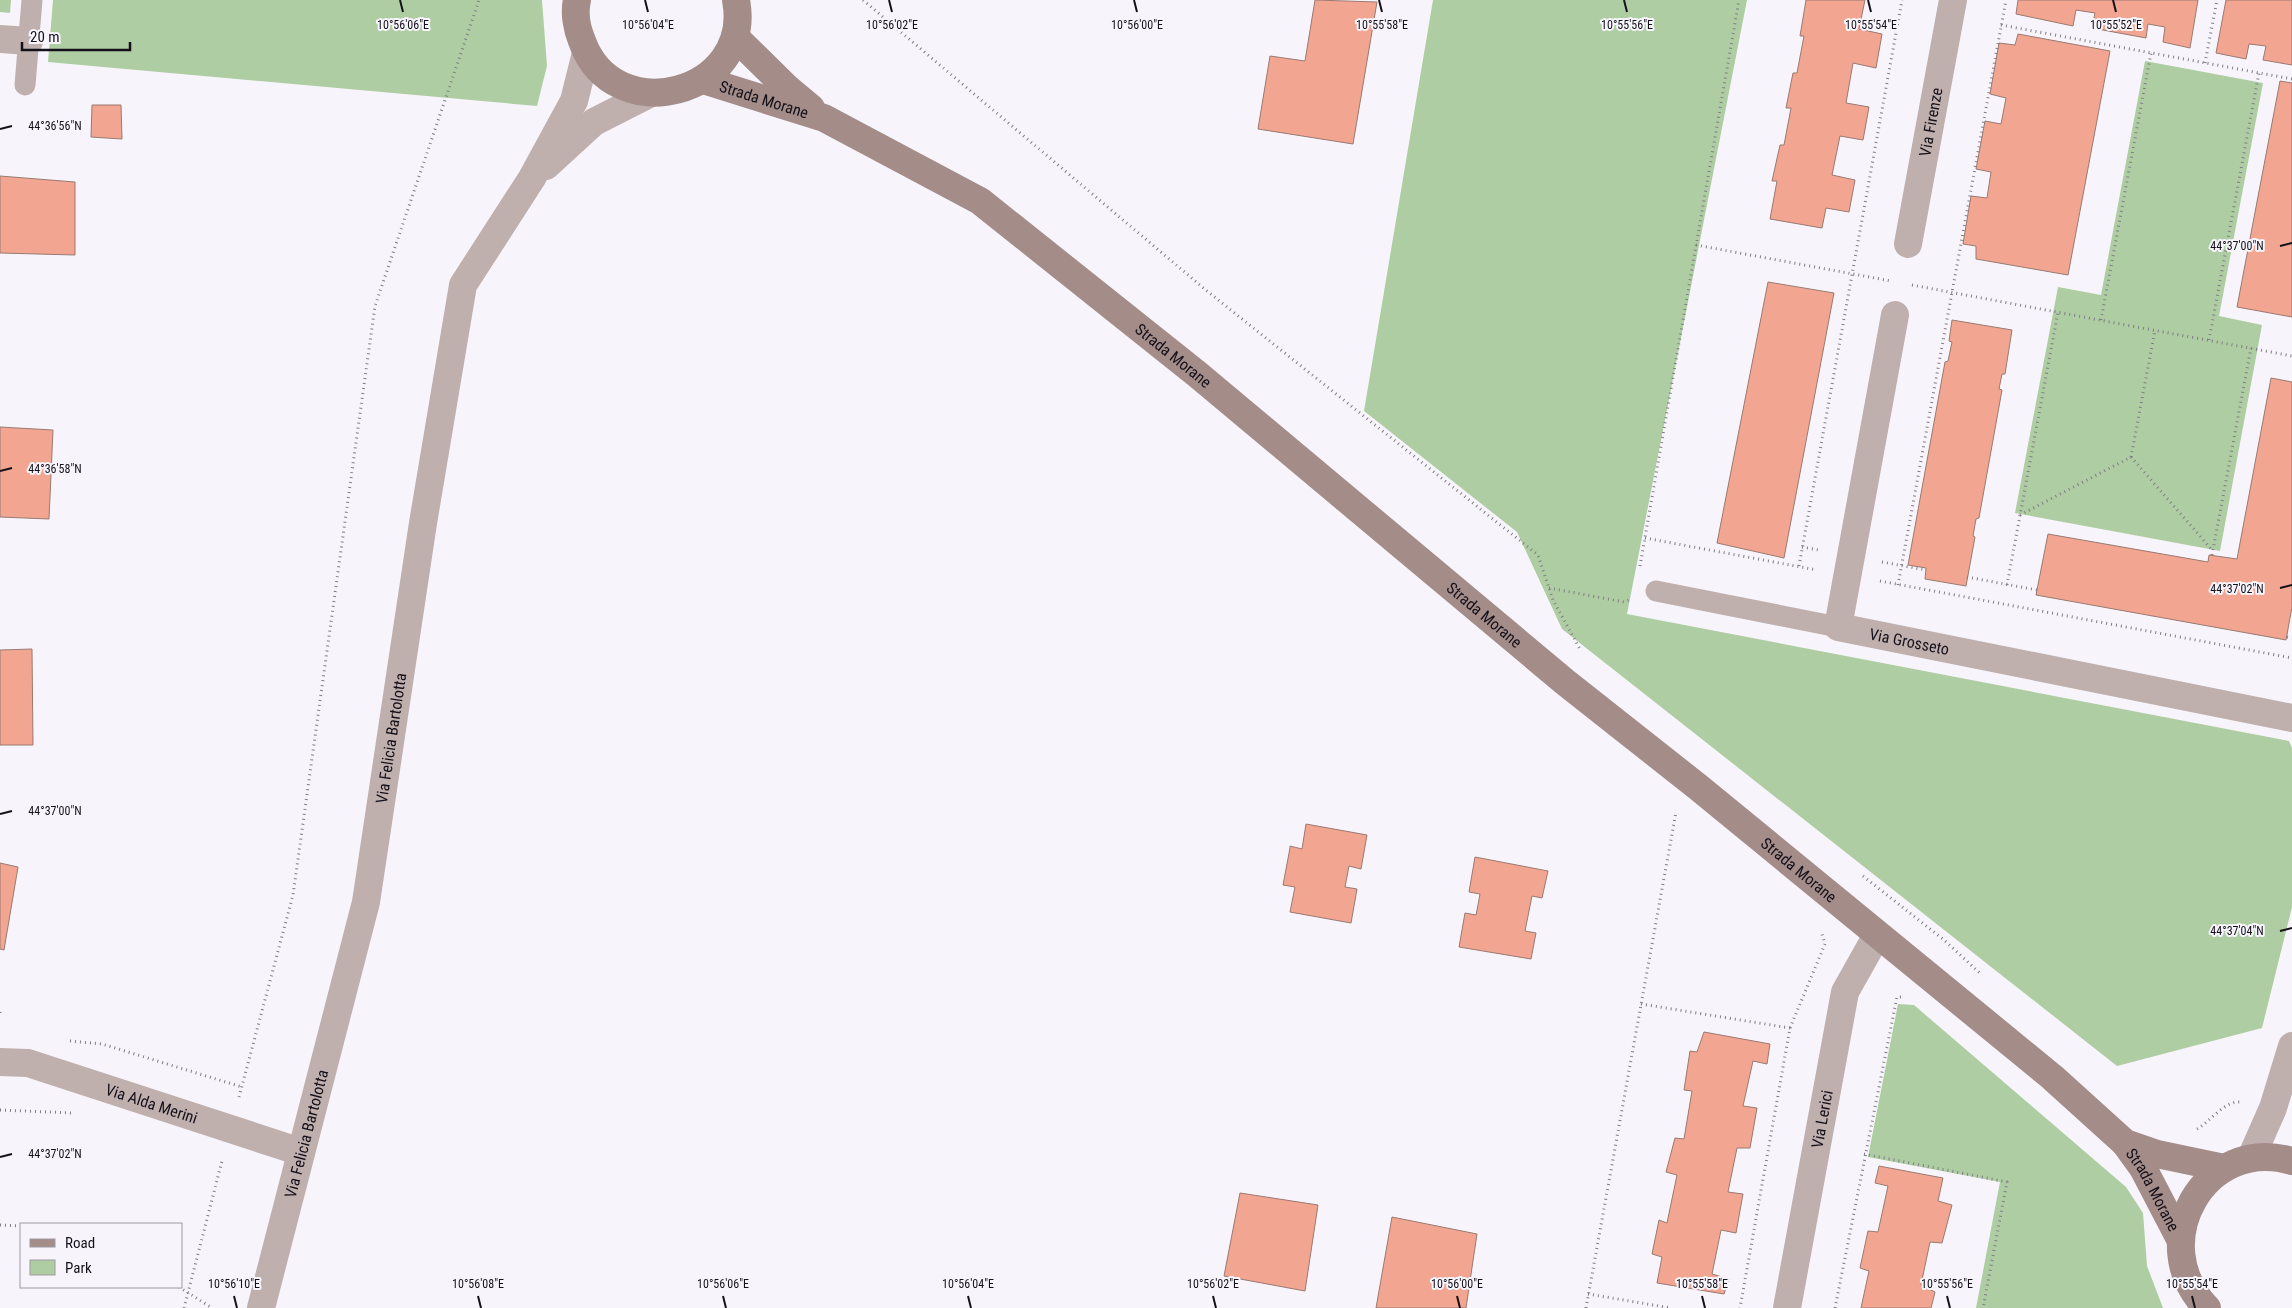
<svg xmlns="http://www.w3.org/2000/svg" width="2292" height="1308" font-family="'Roboto Condensed',sans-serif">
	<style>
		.green { fill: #afcda2 }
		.building { fill: #f2a692; stroke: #9a7971 }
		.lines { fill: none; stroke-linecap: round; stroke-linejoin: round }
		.path { stroke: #807d85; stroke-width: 3; stroke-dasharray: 1 4; stroke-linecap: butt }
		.lane { stroke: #bfafad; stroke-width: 21 }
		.street { stroke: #bfafad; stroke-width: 28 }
		.secondary { stroke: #a48c89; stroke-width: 28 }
		.ticks { fill: none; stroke: #15111b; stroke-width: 2 }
		.labels { text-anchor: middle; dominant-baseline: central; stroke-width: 4; stroke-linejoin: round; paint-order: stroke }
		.street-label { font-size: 16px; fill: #15111b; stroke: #f7f5fb }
		.ticks-label { font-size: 12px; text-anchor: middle; fill: #15111b; stroke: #f7f5fb; stroke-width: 4; stroke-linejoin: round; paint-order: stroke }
	</style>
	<rect width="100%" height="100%" fill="#f7f5fb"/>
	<!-- green -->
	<g class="green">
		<polygon points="0,0 11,0 10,13 0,12"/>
		<polygon points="53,0 542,0 547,66 537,106 48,62"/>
		<polygon points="1433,0 1747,0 1627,614 2289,741 2292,748 2292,907 2262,1028 2117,1066 1562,629 1517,532 1364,411"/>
		<polygon points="2145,61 2263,83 2219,316 2262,325 2220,551 2015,513 2058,287 2101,295"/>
		<polygon points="1898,1004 1914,1005 2126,1187 2143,1213 2147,1266 2163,1308 1976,1308 2000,1182 1868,1157"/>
	</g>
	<!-- building -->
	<g class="building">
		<polygon points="1315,0 1377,2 1353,144 1258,129 1270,56 1305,61"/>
		<polygon points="1806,0 1865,0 1859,29 1882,34 1876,68 1853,63 1846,103 1869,107 1863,140 1840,136 1832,175 1855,180 1849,212 1826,208 1822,228 1770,219 1777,181 1772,181 1780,145 1784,145 1791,108 1786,108 1793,73 1797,73 1804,36 1800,36"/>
		<polygon points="2018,0 2198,0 2190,48 2163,42 2165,27 2148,24 2146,38 2092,28 2095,13 2076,10 2073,26 2016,14"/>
		<polygon points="2226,0 2292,0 2292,65 2263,60 2266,46 2249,44 2246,59 2216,53"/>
		<polygon points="2018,34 2110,51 2068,275 1976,259 1976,246 1963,244 1971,196 1987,198 1991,172 1976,169 1985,121 2001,124 2006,98 1990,94 1999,43 2015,45"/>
		<polygon points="2280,81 2292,83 2292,317 2237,307"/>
		<polygon points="92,105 121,105 122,139 91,137"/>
		<polygon points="0,176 75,182 75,255 0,253"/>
		<polygon points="1768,282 1834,293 1784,558 1717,543"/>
		<polygon points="1952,320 2012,330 2005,374 2002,374 1999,389 2002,390 1979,518 1976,519 1973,536 1975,537 1966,586 1925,579 1926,568 1908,565 1945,362 1948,361 1952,342 1949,341"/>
		<polygon points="2271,378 2292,382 2292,607 2286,640 2036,595 2048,534 2208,562 2209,555 2237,559"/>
		<polygon points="0,427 53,430 49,519 0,517"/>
		<polygon points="32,649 33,745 0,745 0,650"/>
		<polygon points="1306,824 1367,835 1361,869 1349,866 1345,887 1357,889 1351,923 1290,912 1295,887 1283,885 1290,848 1290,846 1302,849"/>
		<polygon points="1475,857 1548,871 1542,898 1532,896 1525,931 1536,933 1531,959 1459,947 1465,913 1476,915 1478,905 1480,894 1469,892"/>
		<polygon points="0,863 18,867 4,950 0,949"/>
		<polygon points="1704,1032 1770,1044 1767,1064 1753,1061 1743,1106 1757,1108 1750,1148 1737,1148 1728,1192 1743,1194 1736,1233 1721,1230 1712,1274 1729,1279 1724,1294 1657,1283 1662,1257 1652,1254 1659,1220 1667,1223 1677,1175 1666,1172 1675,1138 1684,1139 1692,1091 1684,1090 1690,1051 1697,1052"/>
		<polygon points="1879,1166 1943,1178 1938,1201 1952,1205 1942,1243 1930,1242 1921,1285 1935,1292 1931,1308 1861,1308 1869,1271 1860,1268 1868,1231 1878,1232 1888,1186 1875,1183"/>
		<polygon points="1240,1193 1318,1205 1305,1291 1224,1276"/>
		<polygon points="1392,1217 1477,1234 1466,1308 1376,1308"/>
	</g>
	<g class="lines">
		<!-- path -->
		<g class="path">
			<polyline points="863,0 1207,291 1538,555 1553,600 1581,651"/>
			<polyline points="2001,25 2292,79"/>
			<polyline points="2205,63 2217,0"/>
			<polyline points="1696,245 1891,281"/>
			<polyline points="1912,285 2292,356"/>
			<polyline points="2101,320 2151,53"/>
			<polyline points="2209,340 2259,73"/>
			<polyline points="2131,457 2155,330"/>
			<polyline points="2131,457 2213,551"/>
			<polyline points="2020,515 2131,457"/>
			<polyline points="1645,538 1817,570"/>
			<polyline points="1802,547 1819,550"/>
			<polyline points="2212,555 2251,348"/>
			<polyline points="1882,562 1926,570"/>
			<polyline points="1640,566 1739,0"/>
			<polyline points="1799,566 1902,0"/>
			<polyline points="1967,577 2037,590"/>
			<polyline points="1880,581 2292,658"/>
			<polyline points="1898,585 2006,0"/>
			<polyline points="2007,585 2058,312"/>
			<polyline points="1549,588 1624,602 1629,600"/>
			<polyline points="2287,637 2292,638"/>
			<polyline points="1863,876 1944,940 1981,974"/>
			<polyline points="1641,1004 1790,1028 1740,1308"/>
			<polyline points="0,1012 0,1016"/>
			<polyline points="1790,1028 1825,944 1821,931"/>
			<polyline points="70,1041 102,1044 242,1087"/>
			<polyline points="239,1097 293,895 375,306 479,0"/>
			<polyline points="0,1110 72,1113"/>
			<path d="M2197 1129C2210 1122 2224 1101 2240 1102"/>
			<polyline points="1864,1154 2007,1182 1983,1308"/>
			<polyline points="0,1225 21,1226"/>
			<polyline points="179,1287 212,1308"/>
			<polyline points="1588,1294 1671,1308"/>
			<polyline points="184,1308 222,1161"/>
			<polyline points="1586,1308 1676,812"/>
			<polyline points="1835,1308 1897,997 1901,997"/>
		</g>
		<!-- lane -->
		<g class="lane">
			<polyline points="25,85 32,0"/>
			<polyline points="1656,591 1838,627"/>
		</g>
		<!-- street -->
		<g class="street">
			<polyline points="0,39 29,41"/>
			<polyline points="546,166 594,122 649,94"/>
			<path id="s1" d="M1908 244 1953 0"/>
			<path id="s2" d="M1895 315 1838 627 2292 718"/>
			<path id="s3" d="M0 1062 28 1063 301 1152"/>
			<polyline points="2251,1158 2273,1108 2292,1046"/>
			<path id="s4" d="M261 1308 366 902 423 523 463 285 532 178 574 101 586 53"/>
			<path id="s5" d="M1787 1308 1845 992 1877 935"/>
		</g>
		<!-- secondary -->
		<g class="secondary">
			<path d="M577 0C574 13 577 29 582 41 614 131 754 94 736 0"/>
			<polyline points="735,37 787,88 811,108"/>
			<path id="s6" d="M703 80 824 118 980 201 1197 374 1565 682 1698 787 2052 1077 2125 1143 2143 1168 2180 1239"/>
			<polyline points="2125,1143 2157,1154 2224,1168"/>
			<path d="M2207 1308C2144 1244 2204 1135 2292 1161"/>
		</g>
	</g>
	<!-- ticks -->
	<path class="ticks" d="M400 0 403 12M645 0 648 12M889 0 892 12M1134 0 1137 12M1379 0 1382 12M1624 0 1627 12M1868 0 1871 12M2113 0 2116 12M0 129 12 126M2280 246 2292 243M0 471 12 468M2280 588 2292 585M0 814 12 811M2280 931 2292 928M0 1157 12 1154M234 1296 237 1308M478 1296 481 1308M723 1296 726 1308M968 1296 971 1308M1213 1296 1216 1308M1457 1296 1460 1308M1702 1296 1705 1308M1947 1296 1950 1308M2192 1296 2195 1308"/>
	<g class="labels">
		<!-- street labels -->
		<g class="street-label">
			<text stroke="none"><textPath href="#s6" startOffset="64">Strada Morane</textPath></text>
			<text stroke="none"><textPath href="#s1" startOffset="124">Via Firenze</textPath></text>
			<text stroke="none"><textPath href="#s6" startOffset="551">Strada Morane</textPath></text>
			<text stroke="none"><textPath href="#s6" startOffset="956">Strada Morane</textPath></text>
			<text stroke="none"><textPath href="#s2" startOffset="390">Via Grosseto</textPath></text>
			<text stroke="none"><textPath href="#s4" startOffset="585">Via Felicia Bartolotta</textPath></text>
			<text stroke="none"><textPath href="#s6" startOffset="1361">Strada Morane</textPath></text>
			<text stroke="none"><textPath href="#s3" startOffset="158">Via Alda Merini</textPath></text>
			<text stroke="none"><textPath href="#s5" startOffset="192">Via Lerici</textPath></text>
			<text stroke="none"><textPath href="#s4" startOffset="180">Via Felicia Bartolotta</textPath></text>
			<text stroke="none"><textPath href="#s6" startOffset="1841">Strada Morane</textPath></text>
		</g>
	</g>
	<g class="ticks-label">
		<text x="403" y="29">10°56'06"E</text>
		<text x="648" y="29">10°56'04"E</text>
		<text x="892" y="29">10°56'02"E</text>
		<text x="1137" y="29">10°56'00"E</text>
		<text x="1382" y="29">10°55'58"E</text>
		<text x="1627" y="29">10°55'56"E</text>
		<text x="1871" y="29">10°55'54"E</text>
		<text x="2116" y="29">10°55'52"E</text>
		<text x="55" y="130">44°36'56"N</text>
		<text x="2237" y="250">44°37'00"N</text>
		<text x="55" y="473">44°36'58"N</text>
		<text x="2237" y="593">44°37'02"N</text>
		<text x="55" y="815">44°37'00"N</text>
		<text x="2237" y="935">44°37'04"N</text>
		<text x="55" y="1158">44°37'02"N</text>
		<text x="234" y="1288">10°56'10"E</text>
		<text x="478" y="1288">10°56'08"E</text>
		<text x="723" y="1288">10°56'06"E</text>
		<text x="968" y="1288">10°56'04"E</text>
		<text x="1213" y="1288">10°56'02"E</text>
		<text x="1457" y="1288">10°56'00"E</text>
		<text x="1702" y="1288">10°55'58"E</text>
		<text x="1947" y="1288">10°55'56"E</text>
		<text x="2192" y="1288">10°55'54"E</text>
	</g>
	<!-- legend -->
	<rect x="20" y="1223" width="162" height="65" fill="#f7f5fb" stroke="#9d9aa1"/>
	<rect x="30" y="1239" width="25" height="8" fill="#a48c89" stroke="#9d9aa1"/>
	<text x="65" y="1248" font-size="15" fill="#15111b">Road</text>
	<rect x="30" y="1260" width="25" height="15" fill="#afcda2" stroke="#9d9aa1"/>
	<text x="65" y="1273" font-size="15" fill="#15111b">Park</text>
	<!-- scale -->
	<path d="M22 42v8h108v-8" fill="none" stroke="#15111b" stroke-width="2.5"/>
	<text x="30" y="42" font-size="15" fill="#15111b" stroke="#f7f5fb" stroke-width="4" paint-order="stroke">20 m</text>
</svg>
